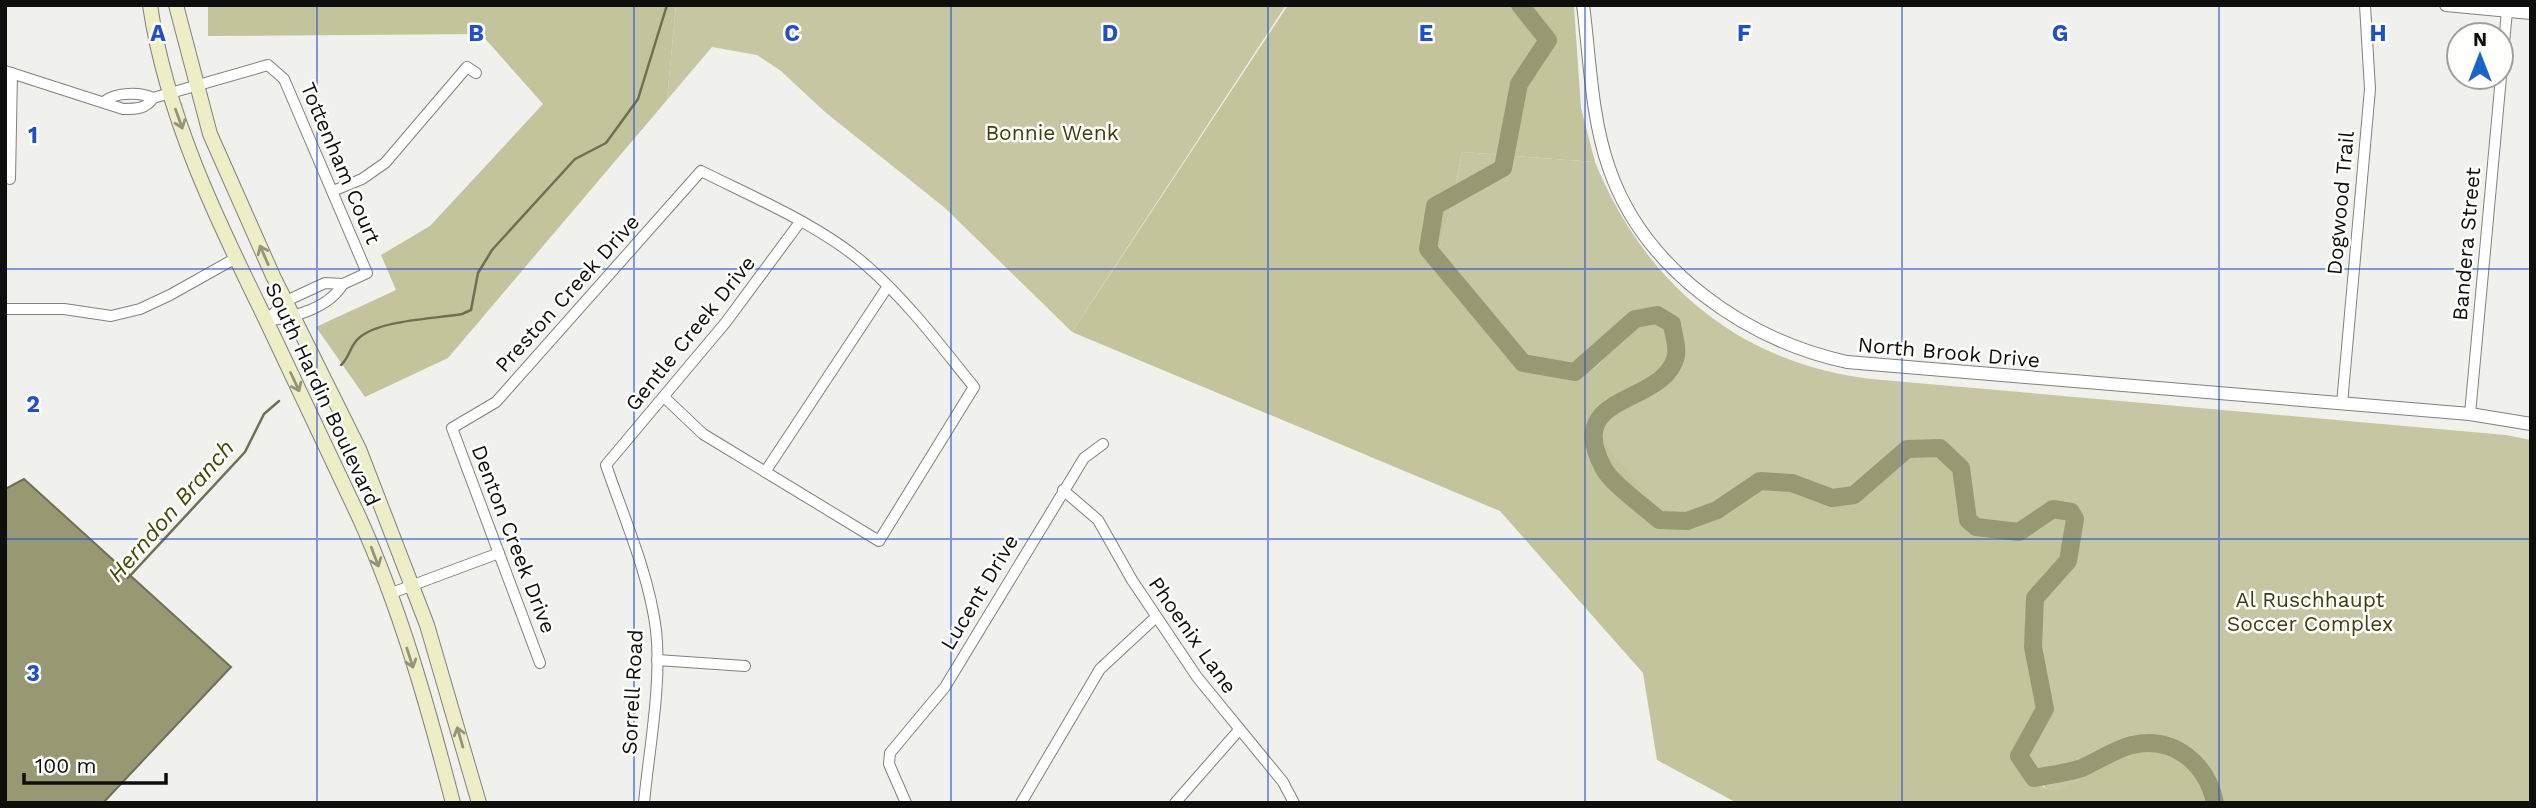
<svg xmlns="http://www.w3.org/2000/svg" width="2536" height="808" font-family="'Work Sans',sans-serif">
	<style>
		.green { fill: #c6c7a2 }
		.forest { fill: #c3c49c }
		.water { fill: #989973; stroke: #6f6f54; stroke-width: 2 }
		.lines { fill: none; stroke-linecap: round; stroke-linejoin: round }
		.stream { stroke: #6f6f54; stroke-width: 2.5 }
		.river { stroke: #989973; stroke-width: 18 }
		.minor-casing { stroke: #80807d; stroke-width: 12 }
		.tertiary-casing { stroke: #80807d; stroke-width: 14 }
		.secondary-casing { stroke: #80807d; stroke-width: 16 }
		.minor { stroke: #fff; stroke-width: 10 }
		.tertiary { stroke: #fff; stroke-width: 12 }
		.secondary { stroke: #eeeec6; stroke-width: 14 }
		.oneway { stroke: #94947c }
		.grid { fill: none; stroke: #1d4ed8; stroke-width: 2; stroke-opacity: 0.55 }
		.labels { text-anchor: middle; dominant-baseline: central; stroke-width: 5; stroke-linejoin: round; paint-order: stroke }
		.park-label { font-size: 21px; fill: #3e3d0c; stroke: #fffffe }
		.street-label { font-size: 21px; fill: #0e0e0d; stroke: #fffffe }
		.water-label { font-size: 23px; font-style: italic; fill: #474600; stroke: #fffffe }
		.grid-label { font-size: 23px; text-anchor: middle; font-weight: bold; fill: #1d4ed8; stroke: #fffffe; stroke-width: 5; stroke-linejoin: round; paint-order: stroke }
	</style>
	<rect width="100%" height="100%" fill="#f0f0ec"/>
	<!-- green -->
	<g class="green">
		<polygon points="676,5 1286,5 1072,332 945,208 825,112 781,71 757,55 712,47 667,100"/>
		<path d="M1462 152 1595 162C1645 284 1739 363 1871 379L2506 435 2531 440V803H2212L2217 797 2147 744 2059 792 2045 788 2019 750 2042 707 2032 609 2064 576 2025 536 1974 522 1969 505 1972 483 1919 444 1833 506 1757 478 1710 510 1671 523 1595 433 1604 414 1670 375 1673 338 1659 322 1641 320 1594 369 1536 361 1510 348 1492 332 1475 303 1437 256 1453 199Z"/>
	</g>
	<!-- forest -->
	<g class="forest">
		<polygon points="208,5 676,5 667,100 448,358 365,397 316,327 396,290 381,255 430,226 543,104 481,34 208,36"/>
		<path d="M1288 5 1574 7 1581 108 1595 162 1462 152 1453 199 1437 256 1475 303 1492 332 1510 348 1536 361 1594 369 1641 320 1659 321 1673 338 1670 375 1604 414 1595 432 1671 523 1710 510 1757 478 1833 506 1919 444 1964 461C1972 484 1967 500 1974 522L2025 536 2062 519 2078 540 2064 576 2032 609 2042 707 2019 750 2044 788 2059 791 2147 744 2181 754 2217 797 2212 803H1737L1657 760 1643 673 1500 511 1072 332Z"/>
	</g>
	<!-- water -->
	<polygon class="water" points="24,479 231,667 103,803 5,803 5,489"/>
	<g class="lines">
		<!-- stream -->
		<g class="stream">
			<path d="M341 365C350 357 350 345 359 338 378 320 434 319 462 314L471 310 478 273 492 250 575 159 606 143 638 99 667 5"/>
			<polyline points="128,578 245,452 264,414 279,401"/>
		</g>
		<!-- river -->
		<path class="river" d="M1520 5 1548 40 1519 84 1503 168 1435 206 1428 249 1523 363 1575 372 1635 319 1657 315 1672 324C1673 333 1678 347 1676 356 1664 407 1561 391 1604 469 1613 485 1645 507 1659 520L1687 521 1717 510 1760 481 1792 483 1832 498 1854 495 1907 449 1940 448 1961 468 1968 520 1976 527 2019 532 2053 509 2071 512 2075 519 2068 561 2035 598 2033 647 2045 709 2019 756 2034 778C2049 775 2067 773 2082 768 2098 761 2115 749 2132 745 2174 735 2207 764 2215 803"/>
		<!-- minor casing -->
		<g class="minor-casing">
			<g id="minor">
				<path d="M5 71 123 109C136 109 146 109 153 98L268 65 284 79 367 273 343 284 325 283 286 301 266 321"/>
				<polyline points="2501,75 2507,11"/>
				<path d="M105 101C116 92 141 92 153 98"/>
				<polyline points="10,179 12,73"/>
				<polyline points="333,191 362,179 385,163 467,67 476,73"/>
				<polyline points="5,309 64,309 111,316 140,309 170,295 236,258"/>
				<path d="M266 321C294 317 328 309 343 284"/>
				<polyline points="2342,404 2370,89 2365,5"/>
				<polyline points="2470,414 2501,77"/>
				<polyline points="765,472 888,286"/>
				<polyline points="1063,490 1098,520 1132,580 1197,677 1283,782 1294,803"/>
				<polyline points="389,594 499,553"/>
				<polyline points="657,660 745,666"/>
				<path d="M540 663 452 428 496 402 701 171C755 198 822 226 867 266 908 302 940 345 974 387L879 541 703 434 665 398"/>
				<path d="M644 803C649 749 662 684 656 630 649 574 624 518 606 465L726 322 800 222"/>
				<polyline points="906,803 889,764 890,753 945,687 1084,458 1103,444"/>
				<polyline points="1021,803 1100,669 1156,617"/>
				<polyline points="1175,803 1239,730"/>
			</g>
		</g>
		<!-- tertiary casing -->
		<g class="tertiary-casing">
			<g id="tertiary">
				<path d="M1583 5C1590 58 1591 117 1609 168 1644 270 1746 340 1847 362L2470 414 2531 424"/>
				<polyline points="2446,5 2531,13"/>
			</g>
		</g>
		<!-- secondary casing -->
		<g class="secondary-casing">
			<g id="secondary">
				<path d="M150 5C166 115 216 218 264 316 296 383 328 450 359 517 400 607 428 707 453 803"/>
				<polyline points="176,5 210,134 273,276 359,449 427,625 479,803"/>
			</g>
		</g>
		<!-- minor -->
		<use href="#minor" class="minor"/>
		<!-- tertiary -->
		<use href="#tertiary" class="tertiary"/>
		<!-- secondary -->
		<use href="#secondary" class="secondary"/>
	</g>
	<!-- one-way arrows -->
	<defs><path id="oneway-shaft" d="M-6 0H5M1.5-3L5.5 0L1.5 3" fill="none" stroke-width="1.6" stroke-linecap="round" stroke-linejoin="round" transform="scale(1.75)"/></defs>
	<g class="oneway">
		<use href="#oneway-shaft" transform="translate(179 119) rotate(70)"/>
		<use href="#oneway-shaft" transform="translate(264 255) rotate(-114)"/>
		<use href="#oneway-shaft" transform="translate(295 382) rotate(65)"/>
		<use href="#oneway-shaft" transform="translate(375 557) rotate(69)"/>
		<use href="#oneway-shaft" transform="translate(410 658) rotate(72)"/>
		<use href="#oneway-shaft" transform="translate(460 737) rotate(-106)"/>
	</g>
	<!-- grid -->
	<path class="grid" d="M317 5V803M634 5V803M951 5V803M1268 5V803M1585 5V803M1902 5V803M2219 5V803M5 269H2531M5 539H2531"/>
	<g class="labels">
		<!-- park labels -->
		<g class="park-label">
			<text x="1052" y="132">Bonnie Wenk</text>
			<text x="2310" y="599">Al Ruschhaupt<tspan x="2310" dy="24">Soccer Complex</tspan></text>
		</g>
		<!-- street labels -->
		<g class="street-label">
			<text transform="translate(341 163) rotate(67)">Tottenham Court</text>
			<text transform="translate(2340 203) rotate(-85)">Dogwood Trail</text>
			<text transform="translate(2466 244) rotate(-85)">Bandera Street</text>
			<text transform="translate(567 293) rotate(-48)">Preston Creek Drive</text>
			<text transform="translate(690 333) rotate(-51)">Gentle Creek Drive</text>
			<text transform="translate(1949 352) rotate(5)">North Brook Drive</text>
			<text transform="translate(323 394) rotate(65)">South Hardin Boulevard</text>
			<text transform="translate(514 539) rotate(69)">Denton Creek Drive</text>
			<text transform="translate(979 592) rotate(-59)">Lucent Drive</text>
			<text transform="translate(1193 635) rotate(55)">Phoenix Lane</text>
			<text transform="translate(632 692) rotate(-87)">Sorrell Road</text>
		</g>
		<!-- water labels -->
		<g class="water-label">
			<text transform="translate(171 511) rotate(-49)">Herndon Branch</text>
		</g>
	</g>
	<g class="grid-label">
		<text x="158" y="41">A</text>
		<text x="476" y="41">B</text>
		<text x="792" y="41">C</text>
		<text x="1110" y="41">D</text>
		<text x="1426" y="41">E</text>
		<text x="1744" y="41">F</text>
		<text x="2060" y="41">G</text>
		<text x="2378" y="41">H</text>
		<text x="33" y="143">1</text>
		<text x="33" y="412">2</text>
		<text x="33" y="681">3</text>
	</g>
	<!-- border -->
	<rect width="2536" height="808" fill="none" stroke="#0e0e0d" stroke-width="14"/>
	<!-- north arrow -->
	<g transform="translate(2480 56)"><circle r="33" fill="#fffffe" stroke="#9f9f9e" stroke-width="2"/>
	<path d="M0-5L12 26L0 18L-12 26Z" fill="#1965d0"/>
	<text y="-10" font-size="19" font-weight="bold" text-anchor="middle" fill="#0e0e0d">N</text>
	</g>
	<!-- scale -->
	<path d="M24 773v10h142v-10" fill="none" stroke="#0e0e0d" stroke-width="3.5"/>
	<text x="35" y="773" font-size="21" fill="#0e0e0d" stroke="#fffffe" stroke-width="5" paint-order="stroke">100 m</text>
</svg>
